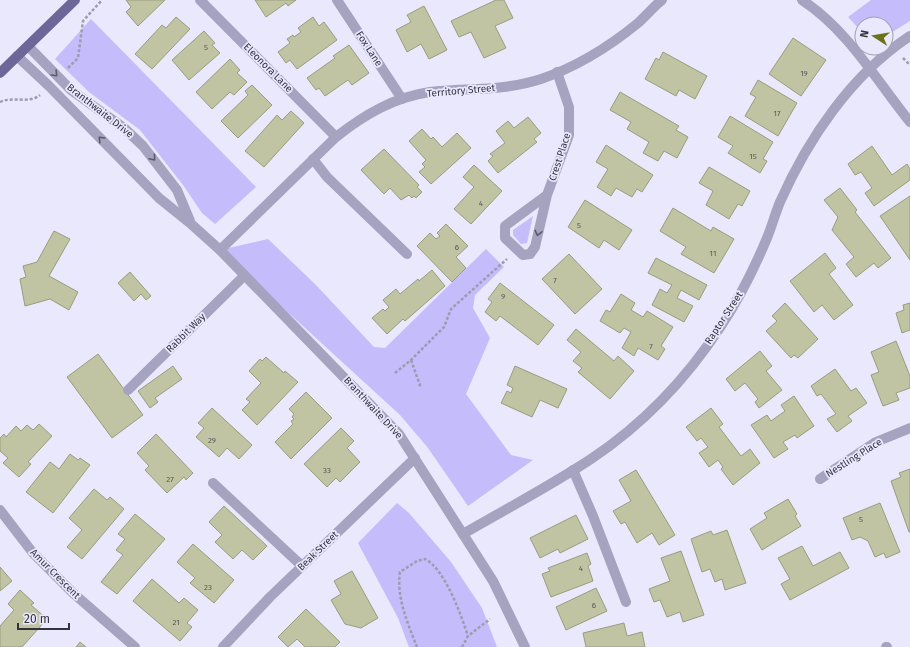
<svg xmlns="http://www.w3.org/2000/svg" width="910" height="647" font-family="'Fira Sans',sans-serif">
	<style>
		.green { fill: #c5bcfc }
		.building { fill: #c0c4a3; stroke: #999d7c }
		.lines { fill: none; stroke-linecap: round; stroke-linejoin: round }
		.path { stroke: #9d9bad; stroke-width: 2.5; stroke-dasharray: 3 2; stroke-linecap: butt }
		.minor { stroke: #a6a3c0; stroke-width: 10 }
		.major { stroke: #6e6699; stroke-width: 10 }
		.oneway { stroke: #5b5a6c }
		.labels { text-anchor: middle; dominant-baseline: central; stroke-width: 3.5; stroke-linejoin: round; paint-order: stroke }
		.number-label { font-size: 8px; fill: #565658 }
		.street-label { font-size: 10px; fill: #33323f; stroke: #eae8fd }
	</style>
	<rect width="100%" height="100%" fill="#eae8fd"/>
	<!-- green -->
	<g class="green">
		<polygon points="871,0 910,0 910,21 886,36 886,24 862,24 862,32 848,17"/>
		<polygon points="91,19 256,187 215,224 202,213 183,185 140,130 89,92 55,59"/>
		<polygon points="533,216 527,243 521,244 513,235 513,230"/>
		<polygon points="268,239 316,285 374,347 385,348 486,249 504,267 475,295 473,308 490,338 466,394 511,455 533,460 468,506 428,448 400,415 220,250"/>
		<polygon points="397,503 409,513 451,562 482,608 497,647 409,647 398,618 358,543"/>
	</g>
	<!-- building -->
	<g class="building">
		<polygon points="126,0 165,0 138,26 126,12 131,7"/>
		<polygon points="255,0 296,0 288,6 286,3 266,17"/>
		<polygon points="496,0 504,0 513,18 495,26 506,48 484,58 471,32 459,37 451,21"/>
		<polygon points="424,6 447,50 429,59 421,44 407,52 396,30 411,22 407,15"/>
		<polygon points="176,17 190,29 152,69 135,54 162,25 166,28"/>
		<polygon points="313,17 319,26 324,22 337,40 297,69 290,60 286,63 278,52 290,43 287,39 293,35 294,37 301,32 298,28"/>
		<polygon points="204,31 215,43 212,45 220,53 189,80 172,60"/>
		<polygon points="793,38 826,60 801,96 769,74"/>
		<polygon points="349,45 369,73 352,85 348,80 325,96 319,88 316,90 307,78 335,58 333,56"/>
		<polygon points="663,52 707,76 695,99 679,90 676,96 645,79 656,58 659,60"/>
		<polygon points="230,59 240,70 237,73 247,82 234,95 230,92 212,109 196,92"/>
		<polygon points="758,80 797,103 778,136 745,116 756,97 750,94"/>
		<polygon points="252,85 272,105 238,138 221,121 248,95 245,91"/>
		<polygon points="620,92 679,126 676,130 688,137 677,158 664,151 658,161 643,153 649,142 627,129 631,122 610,110"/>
		<polygon points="291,111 304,123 264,167 245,151 277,115 282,120"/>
		<polygon points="730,116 773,142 763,159 767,161 760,173 728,153 733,146 718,137"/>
		<polygon points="528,117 541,133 534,139 537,142 498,173 488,161 493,156 490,154 505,143 496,131 508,121 514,128"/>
		<polygon points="422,129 431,139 433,137 442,147 457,133 471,148 431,184 419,172 425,167 422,164 426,160 409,141"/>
		<polygon points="606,145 653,175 642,192 637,189 632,197 616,188 611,196 597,187 608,169 596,162"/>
		<polygon points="872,146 892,175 907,164 910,169 910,180 874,206 865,193 872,188 861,172 855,175 848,164"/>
		<polygon points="384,149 419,185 417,187 422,192 416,198 414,196 412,198 409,195 401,200 390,188 384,194 361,170"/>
		<polygon points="474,165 502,191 471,224 454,209 474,187 463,177"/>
		<polygon points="709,167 750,191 742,206 738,204 729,219 706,205 713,191 699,183"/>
		<polygon points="840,188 857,210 855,212 891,258 878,268 874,263 856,277 846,264 854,257 832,230 838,217 824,200"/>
		<polygon points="910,196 910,260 880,216"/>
		<polygon points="585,200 632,230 619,250 604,240 599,248 568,227"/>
		<polygon points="673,208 711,231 713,227 734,239 714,273 681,254 686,247 660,231"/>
		<polygon points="446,224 468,246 456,257 466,268 452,282 417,246 430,233 436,239 440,236 437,233"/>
		<polygon points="54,231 70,239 49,276 78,292 69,310 50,299 25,306 20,279 26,277 23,266 37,262"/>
		<polygon points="825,253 836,268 829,274 853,305 834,320 822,305 814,312 790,281"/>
		<polygon points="569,254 602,289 575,314 542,279"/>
		<polygon points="656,258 707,285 699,300 681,290 677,298 693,306 684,322 652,305 660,289 667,293 672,285 648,273"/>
		<polygon points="432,270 445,286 405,321 403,319 387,334 372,318 383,309 385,311 389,307 383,300 396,289 400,294 418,279 419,281"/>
		<polygon points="130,272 151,296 146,300 141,294 134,301 118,283"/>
		<polygon points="500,283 554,325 538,345 500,316 496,321 485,312 492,302 488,299"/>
		<polygon points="621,294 635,303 631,310 643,317 647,311 673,327 661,346 665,349 658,360 638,348 634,356 622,348 631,332 624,328 620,333 600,321 606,310 610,312"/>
		<polygon points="785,303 818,339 798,358 794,355 791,358 766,331 777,321 772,316"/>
		<polygon points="910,303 910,330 902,333 896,313 904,310 903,305"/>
		<polygon points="576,329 614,361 618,356 634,371 610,399 578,372 582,368 573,361 581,352 567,340"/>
		<polygon points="896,341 910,376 910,388 896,393 899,400 883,406 871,375 879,372 871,352"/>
		<polygon points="760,351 772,366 766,371 782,390 759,408 755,402 758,399 745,383 735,391 726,379"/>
		<polygon points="98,354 143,415 112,438 67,377"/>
		<polygon points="266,357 284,373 285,371 298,382 257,425 242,410 250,402 246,399 261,383 249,371 260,359 262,361"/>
		<polygon points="173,366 182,379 155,398 158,402 150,408 138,391"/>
		<polygon points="515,366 567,389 558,408 540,400 532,417 501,403 507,391 511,393 513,388 507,385"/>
		<polygon points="835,369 851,391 856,388 867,403 848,416 852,421 837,432 827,419 836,414 821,394 817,396 811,386"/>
		<polygon points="306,392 332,418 291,459 275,442 293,424 291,421 294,419 292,417 294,414 289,409"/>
		<polygon points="794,396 814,426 797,438 795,435 783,442 788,449 774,458 751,425 767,415 771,421 785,411 781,405"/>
		<polygon points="212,408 252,445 239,459 227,448 219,457 196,437 204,428 198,423"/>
		<polygon points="711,408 723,424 719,427 741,456 750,449 760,463 733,485 721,469 723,467 718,460 709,467 699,453 708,447 701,438 697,441 686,427"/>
		<polygon points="39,424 52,436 28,462 31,464 19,477 3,463 8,458 0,451 0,438 4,434 6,437 16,426 21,431 27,425 33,430"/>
		<polygon points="341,428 354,441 347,448 360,462 340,482 336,478 327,487 304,464"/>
		<polygon points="156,434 193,473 186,480 184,477 167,493 145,470 149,466 137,453"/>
		<polygon points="70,454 78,460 80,458 90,465 53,513 26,492 50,462 59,469"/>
		<polygon points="910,469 910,532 909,532 891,481 901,477 899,473"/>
		<polygon points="636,470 675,535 659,545 652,533 637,543 625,522 621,524 613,511 631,501 619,480"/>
		<polygon points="94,489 107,500 110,497 124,509 82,559 67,547 82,530 69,518"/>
		<polygon points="788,499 797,514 795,516 801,526 762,550 750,529 767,518 764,513"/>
		<polygon points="880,503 900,552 886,558 884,553 875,557 868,541 860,537 852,540 843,518"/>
		<polygon points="224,506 267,546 253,560 242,550 233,559 215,542 222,535 209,522"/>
		<polygon points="135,514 165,539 117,594 101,582 123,555 116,550 125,539 118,534"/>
		<polygon points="576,515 588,539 560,553 558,549 540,558 530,538"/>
		<polygon points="727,530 746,583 725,590 722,579 715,582 710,569 702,572 691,539 711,531 713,535"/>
		<polygon points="193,544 234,580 214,603 190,583 195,578 177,562"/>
		<polygon points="802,546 813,566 840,552 849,568 790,600 781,584 790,579 778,558"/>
		<polygon points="681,551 704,615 683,622 680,612 667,617 660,600 654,602 649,589 670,581 661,558"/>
		<polygon points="587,553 591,564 588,566 593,581 551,597 542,574 550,571 548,568"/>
		<polygon points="0,567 12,581 0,591"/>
		<polygon points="352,571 378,618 361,628 345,624 331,600 341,594 334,581"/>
		<polygon points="152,579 179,603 184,598 198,610 187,623 192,627 180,641 133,601"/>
		<polygon points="596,588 607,611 566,630 556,607"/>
		<polygon points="20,590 34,603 31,605 47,619 22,647 0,647 0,626 14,610 8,604"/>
		<polygon points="306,609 340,642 335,647 305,647 297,639 288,647 278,637"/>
		<polygon points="624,623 627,636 642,632 645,647 586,647 583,633"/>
		<polygon points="80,642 86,647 76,647"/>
	</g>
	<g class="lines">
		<!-- path -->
		<g class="path">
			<polyline points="903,58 909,64"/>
			<polyline points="68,68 78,58 83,21 102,0"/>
			<path d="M0 102C13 96 29 104 40 95"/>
			<polyline points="411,360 421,388"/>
			<polyline points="395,373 411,360 444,327 451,309 507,259"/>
			<path d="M417 647C408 624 396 597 400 572L417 561 425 559C445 569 461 615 468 636"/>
			<polyline points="462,647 468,636 490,619"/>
		</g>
		<!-- minor -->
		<g class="minor">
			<polyline points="200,0 336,137"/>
			<polyline points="337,0 402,99"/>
			<path d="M802 0C848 30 876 80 910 122"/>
			<polyline points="28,46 71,90 124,128 143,146 177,190 190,221"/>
			<polyline points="17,56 49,86 159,198 190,223 220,250 399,434 493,581 525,647"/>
			<polyline points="313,159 327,177 407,254"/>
			<polyline points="547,195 505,226 505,238 523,255 530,254 535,247 547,195 569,135 569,107 557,72"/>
			<path d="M220 250 336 137C364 115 394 97 430 92 467 88 505 91 541 79 576 67 610 46 638 23 646 16 653 7 662 0"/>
			<polyline points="128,390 244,276"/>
			<polyline points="573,470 593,516 626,602"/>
			<polyline points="820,479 876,442 910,428"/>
			<polyline points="213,483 302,566"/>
			<polyline points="0,510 33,553 73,593 135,647"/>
			<path d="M463 534C506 509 550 486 591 459 642 425 687 378 721 326 739 299 754 269 767 238 772 226 775 214 780 202 808 139 851 75 910 36"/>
			<polyline points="223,647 270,597 415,458"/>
			<polyline points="886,647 887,647"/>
		</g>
		<!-- major -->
		<polyline class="major" points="0,73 75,0"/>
	</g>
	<!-- one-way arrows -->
	<defs><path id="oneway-chevron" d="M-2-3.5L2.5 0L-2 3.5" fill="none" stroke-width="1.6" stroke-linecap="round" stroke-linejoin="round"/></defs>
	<g class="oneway">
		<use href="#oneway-chevron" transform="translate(55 74) rotate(46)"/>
		<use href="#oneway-chevron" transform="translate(101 139) rotate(-134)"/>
		<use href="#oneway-chevron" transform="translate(153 158) rotate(50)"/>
		<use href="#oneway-chevron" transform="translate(538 233) rotate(103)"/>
	</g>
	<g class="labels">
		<!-- number labels -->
		<g class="number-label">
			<text x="206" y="47">5</text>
			<text x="804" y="73">19</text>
			<text x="777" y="113">17</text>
			<text x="753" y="156">15</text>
			<text x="481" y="203">4</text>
			<text x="579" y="225">5</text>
			<text x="457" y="247">6</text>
			<text x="713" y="253">11</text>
			<text x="555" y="280">7</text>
			<text x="503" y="296">9</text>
			<text x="651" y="346">7</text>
			<text x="212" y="440">29</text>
			<text x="327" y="470">33</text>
			<text x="170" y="479">27</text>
			<text x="861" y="519">5</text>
			<text x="581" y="568">4</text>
			<text x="208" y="587">23</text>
			<text x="594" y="605">6</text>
			<text x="176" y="622">21</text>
		</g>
		<!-- street labels -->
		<g class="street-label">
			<text transform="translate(369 49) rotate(57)">Fox Lane</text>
			<text transform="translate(268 68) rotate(45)">Eleonora Lane</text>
			<text transform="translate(461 91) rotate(-5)">Territory Street</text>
			<text transform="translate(100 111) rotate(38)">Branthwaite Drive</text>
			<text transform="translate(560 157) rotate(-72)">Crest Place</text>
			<text transform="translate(724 318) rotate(-57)">Raptor Street</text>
			<text transform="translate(186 333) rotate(-45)">Rabbit Way</text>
			<text transform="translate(373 408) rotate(47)">Branthwaite Drive</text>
			<text transform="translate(854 458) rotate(-32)">Nestling Place</text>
			<text transform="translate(318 551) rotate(-44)">Beak Street</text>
			<text transform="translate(55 574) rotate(45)">Amur Crescent</text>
		</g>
	</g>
	<!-- north arrow -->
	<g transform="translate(874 36) rotate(282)"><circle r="19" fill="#eae8fd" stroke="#a19fb1"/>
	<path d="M0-3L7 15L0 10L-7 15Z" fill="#6c721a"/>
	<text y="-6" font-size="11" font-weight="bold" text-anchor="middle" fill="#33323f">N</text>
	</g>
	<!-- scale -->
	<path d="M18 623v6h51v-6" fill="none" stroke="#33323f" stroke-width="2"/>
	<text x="24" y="623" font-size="12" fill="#33323f" stroke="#eae8fd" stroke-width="3" paint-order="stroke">20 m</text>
</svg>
